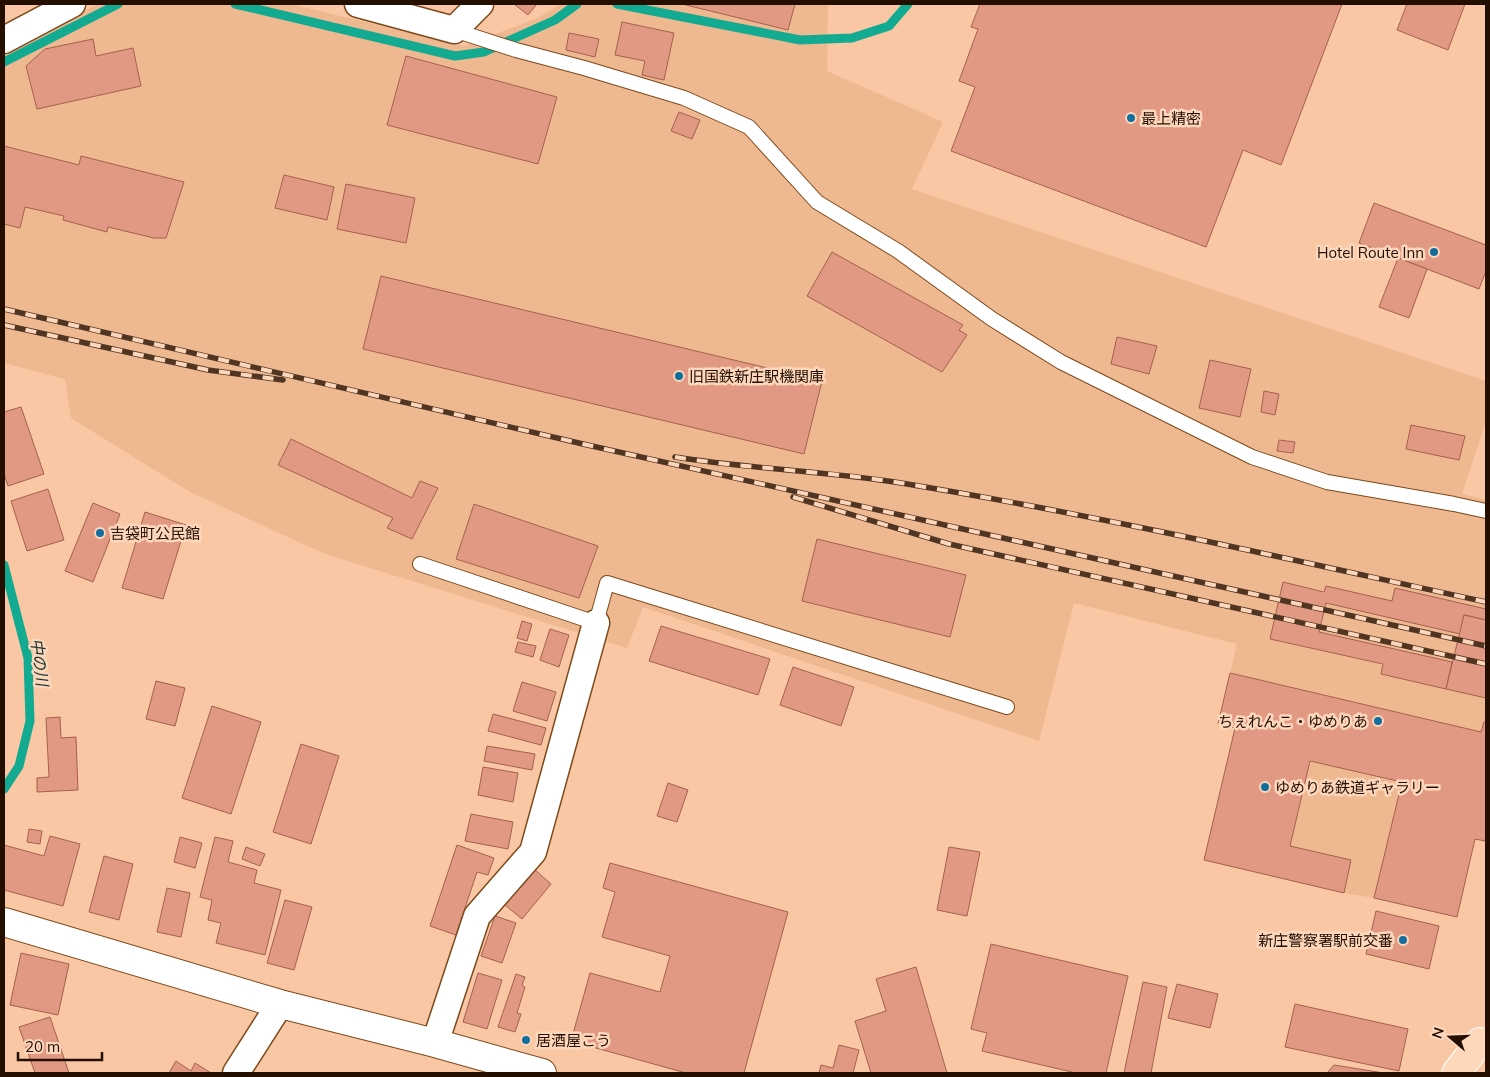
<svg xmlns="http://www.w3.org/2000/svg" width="1490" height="1077" font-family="Mulish,'Noto Sans JP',sans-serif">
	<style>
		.built { fill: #eeb891 }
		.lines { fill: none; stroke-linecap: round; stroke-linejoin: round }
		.stream { stroke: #13aa92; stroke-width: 9 }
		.building { fill: #e29983; stroke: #a4614c }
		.lane-casing { stroke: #7d491a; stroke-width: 16 }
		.street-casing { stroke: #7d491a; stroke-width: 29 }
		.secondary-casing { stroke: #7d491a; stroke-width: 30 }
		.primary-casing { stroke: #fff; stroke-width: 30 }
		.lane { stroke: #fff; stroke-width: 14 }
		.street { stroke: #fff; stroke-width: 26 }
		.secondary { stroke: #fff; stroke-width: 28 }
		.primary { stroke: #ffd8bb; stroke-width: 28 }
		.rail-casing { stroke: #503522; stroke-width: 5.5 }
		.rail { stroke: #fdd7bc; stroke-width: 4; stroke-dasharray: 11; stroke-linecap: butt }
		.poi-dot { fill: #116e9d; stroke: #fdd7bc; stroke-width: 2 }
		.labels { text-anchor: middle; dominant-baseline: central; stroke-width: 5; stroke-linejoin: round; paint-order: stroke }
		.poi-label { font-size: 15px; fill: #230e00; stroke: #fdd7bc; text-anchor: start }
		.water-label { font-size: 16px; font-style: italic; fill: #17332d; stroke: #fdd7bc }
	</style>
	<rect width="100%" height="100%" fill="#f9c7a3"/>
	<!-- built -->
	<polygon class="built" points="98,4 291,4 464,46 538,18 560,4 828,4 827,71 943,122 912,189 1486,381 1486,421 1462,494 1486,500 1486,835 1485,841 1475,839 1457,917 1374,898 1344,893 1204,860 1235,728 1218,724 1237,644 1074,603 1039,741 643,607 627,648 325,554 190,492 71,418 65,379 4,363 4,52"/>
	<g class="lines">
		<!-- stream -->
		<g class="stream">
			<polyline points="235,4 455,56 484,52 555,20 577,4"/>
			<polyline points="617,4 800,40 852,38 889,26 908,4"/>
			<polyline points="4,62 118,4"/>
			<polyline points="4,565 28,658 30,721 19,766 4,789"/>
		</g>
	</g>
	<!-- building -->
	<g class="building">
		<polygon points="514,4 537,4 528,15"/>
		<polygon points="682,4 795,4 788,30"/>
		<polygon points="980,4 1342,4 1281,165 1243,150 1206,247 951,151 975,87 959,81 978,29 971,27"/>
		<polygon points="1407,4 1465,4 1448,50 1397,30"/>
		<polygon points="622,22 674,33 664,80 642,75 645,61 615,55"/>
		<polygon points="569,33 599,39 595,57 566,50"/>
		<polygon points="93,39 96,56 133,48 141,86 37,109 26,66 45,49"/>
		<polygon points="406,56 557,97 538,164 387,125"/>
		<polygon points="679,112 700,120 692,139 671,131"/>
		<polygon points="4,146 79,165 81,156 184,182 166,238 154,238 108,227 107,232 63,220 64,216 25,207 20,228 4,224"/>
		<polygon points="284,175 334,187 327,220 275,208"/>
		<polygon points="346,184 415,198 406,243 337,229"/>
		<polygon points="1374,203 1486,245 1486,271 1479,289 1359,243"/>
		<polygon points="832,252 963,325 959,330 967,335 942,372 807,296"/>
		<polygon points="1398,258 1427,269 1409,318 1379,307"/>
		<polygon points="381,276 822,381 804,454 363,349"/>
		<polygon points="1117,337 1157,346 1149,374 1111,364"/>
		<polygon points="1210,360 1251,369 1240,417 1199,408"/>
		<polygon points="1264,391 1279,394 1275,415 1261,412"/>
		<polygon points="21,407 44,474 8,486 4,474 4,412"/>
		<polygon points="1411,425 1465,436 1459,460 1406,449"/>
		<polygon points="291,439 412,498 420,481 438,488 412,539 387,528 393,518 278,465"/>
		<polygon points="1279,440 1295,442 1293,453 1277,451"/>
		<polygon points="48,489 64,540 27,551 11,501"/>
		<polygon points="93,503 120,514 93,582 65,571"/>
		<polygon points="474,504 598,546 579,598 456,559"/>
		<polygon points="145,512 186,525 163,599 122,588"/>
		<polygon points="817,539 966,575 950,637 802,601"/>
		<polygon points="1283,582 1324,592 1326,586 1392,601 1395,588 1486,609 1486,620 1464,615 1460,634 1326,603 1319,632 1452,662 1446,689 1381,674 1383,664 1270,639"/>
		<polygon points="1464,615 1486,620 1486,698 1446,689"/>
		<polygon points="522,621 532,624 527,641 517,638"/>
		<polygon points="661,626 770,659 758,695 649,661"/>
		<polygon points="550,629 569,635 559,667 540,660"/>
		<polygon points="518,642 536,646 533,657 515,652"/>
		<polygon points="793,667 854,687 841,726 780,705"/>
		<polygon points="1230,673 1481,732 1484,722 1486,722 1486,835 1485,841 1475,839 1457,917 1374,898 1402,782 1310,761 1290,846 1351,860 1344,893 1204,860 1235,728 1218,724"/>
		<polygon points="156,681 185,688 175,726 146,719"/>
		<polygon points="522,682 556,692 547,721 513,711"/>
		<polygon points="212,706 261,722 231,814 182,798"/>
		<polygon points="493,714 546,728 541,745 488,731"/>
		<polygon points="60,717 61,738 76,737 78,790 37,792 37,778 49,777 46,718"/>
		<polygon points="301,744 339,756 311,844 273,832"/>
		<polygon points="487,746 535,754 532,770 484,761"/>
		<polygon points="483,767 518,773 513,802 478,795"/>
		<polygon points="668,783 688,790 677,822 657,816"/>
		<polygon points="471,814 513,822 508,849 465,841"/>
		<polygon points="29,829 42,831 40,844 27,842"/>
		<polygon points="50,836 80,844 63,906 4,890 4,845 44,856"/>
		<polygon points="180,837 202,843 195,868 174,862"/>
		<polygon points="215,837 233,841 228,862 257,870 254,883 281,890 265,955 216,943 221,923 208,920 212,900 200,897"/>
		<polygon points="457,845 494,858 488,875 477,872 456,935 430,926"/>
		<polygon points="246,847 265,854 260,866 242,859"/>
		<polygon points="949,847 980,852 967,916 937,910"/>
		<polygon points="104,856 133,864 119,920 89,912"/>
		<polygon points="610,863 788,912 744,1073 686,1073 571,1041 590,973 660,992 670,956 602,937 615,892 603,888"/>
		<polygon points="535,870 551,884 522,919 505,905"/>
		<polygon points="167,888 190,893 181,937 157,932"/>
		<polygon points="285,900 312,907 294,970 267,963"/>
		<polygon points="1376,911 1439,926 1429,969 1366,954"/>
		<polygon points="495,916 516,923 502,963 481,956"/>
		<polygon points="991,944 1128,976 1106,1073 1076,1073 982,1051 987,1033 971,1029"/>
		<polygon points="21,953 69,964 58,1015 10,1005"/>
		<polygon points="916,967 947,1073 871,1073 855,1021 886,1011 876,979"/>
		<polygon points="478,973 502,980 487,1029 463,1022"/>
		<polygon points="516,974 525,977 522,985 525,987 517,1013 521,1014 515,1032 498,1027"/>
		<polygon points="1143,982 1167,987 1151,1073 1124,1073"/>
		<polygon points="1177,984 1218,994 1210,1028 1168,1018"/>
		<polygon points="1295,1004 1408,1029 1399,1071 1285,1047"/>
		<polygon points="50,1017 69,1073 35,1073 19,1027"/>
		<polygon points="839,1045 859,1050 853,1073 819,1073 821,1065 833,1068"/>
		<polygon points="176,1061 191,1071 195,1063 211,1073 169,1073"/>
		<polygon points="1334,1065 1384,1073 1327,1073"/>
	</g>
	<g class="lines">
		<!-- lane casing -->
		<g class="lane-casing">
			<g id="lane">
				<polyline points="454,30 516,50 584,68 684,98 749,127 817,202 898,251 992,319 1061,362 1252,457 1327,482 1454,504 1486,511"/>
				<polyline points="420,564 596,623 607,583 1007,707"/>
			</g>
		</g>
		<!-- street casing -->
		<g class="street-casing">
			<g id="street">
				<polyline points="358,4 454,30 480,4"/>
				<polyline points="4,40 72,4"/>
				<polyline points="435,1043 477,916 533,852 596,623"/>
				<polyline points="236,1073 280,1004"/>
			</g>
		</g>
		<!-- secondary casing -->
		<g class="secondary-casing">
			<polyline id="secondary" points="4,922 280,1004 435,1043 542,1073"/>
		</g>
		<!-- primary casing -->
		<g class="primary-casing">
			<polyline id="primary" points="1456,1073 1480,1042"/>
		</g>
		<!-- lane -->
		<use href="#lane" class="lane"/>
		<!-- street -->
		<use href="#street" class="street"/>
		<!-- secondary -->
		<use href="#secondary" class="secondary"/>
		<!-- primary -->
		<use href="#primary" class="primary"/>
		<!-- rail casing -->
		<g class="rail-casing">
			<g id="rail">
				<polyline points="4,309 583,444 1486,646"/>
				<polyline points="4,325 208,370 283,380"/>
				<path d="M675 457C750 469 827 471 901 483 1098 515 1292 560 1486 602"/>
				<polyline points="793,497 949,544 1486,664"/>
			</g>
		</g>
		<!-- rail -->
		<use href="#rail" class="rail"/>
	</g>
	<!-- markers -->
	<g class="poi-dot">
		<circle cx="1131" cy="118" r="5"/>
		<circle cx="1434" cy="252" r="5"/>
		<circle cx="679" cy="376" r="5"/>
		<circle cx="100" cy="533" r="5"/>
		<circle cx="1378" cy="721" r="5"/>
		<circle cx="1265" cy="787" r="5"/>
		<circle cx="1403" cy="940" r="5"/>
		<circle cx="526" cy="1040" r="5"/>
	</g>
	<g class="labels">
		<!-- poi labels -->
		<g class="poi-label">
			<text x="1141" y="118">最上精密</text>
			<text x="1424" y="252" text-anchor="end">Hotel Route Inn</text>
			<text x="689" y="376">旧国鉄新庄駅機関庫</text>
			<text x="110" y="533">吉袋町公民館</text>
			<text x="1368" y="721" text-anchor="end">ちぇれんこ・ゆめりあ</text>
			<text x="1275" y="787">ゆめりあ鉄道ギャラリー</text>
			<text x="1393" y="940" text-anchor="end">新庄警察署駅前交番</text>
			<text x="536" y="1040">居酒屋こう</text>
		</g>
		<!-- water labels -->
		<g class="water-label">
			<text transform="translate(40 662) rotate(83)">中の川</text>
		</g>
	</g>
	<!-- border -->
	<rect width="1490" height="1077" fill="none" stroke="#230e00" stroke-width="10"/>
	<!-- north arrow -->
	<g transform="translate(1450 1037) rotate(289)" stroke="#fdd7bc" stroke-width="4" paint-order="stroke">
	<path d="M0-4L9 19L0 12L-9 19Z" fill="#230e00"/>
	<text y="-8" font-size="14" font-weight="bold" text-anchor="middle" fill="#230e00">N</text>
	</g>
	<!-- scale -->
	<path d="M18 1052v8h84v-8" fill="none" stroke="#230e00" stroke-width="2.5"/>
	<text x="25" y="1052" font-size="15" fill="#230e00" stroke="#fdd7bc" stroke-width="4" paint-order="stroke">20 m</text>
</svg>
